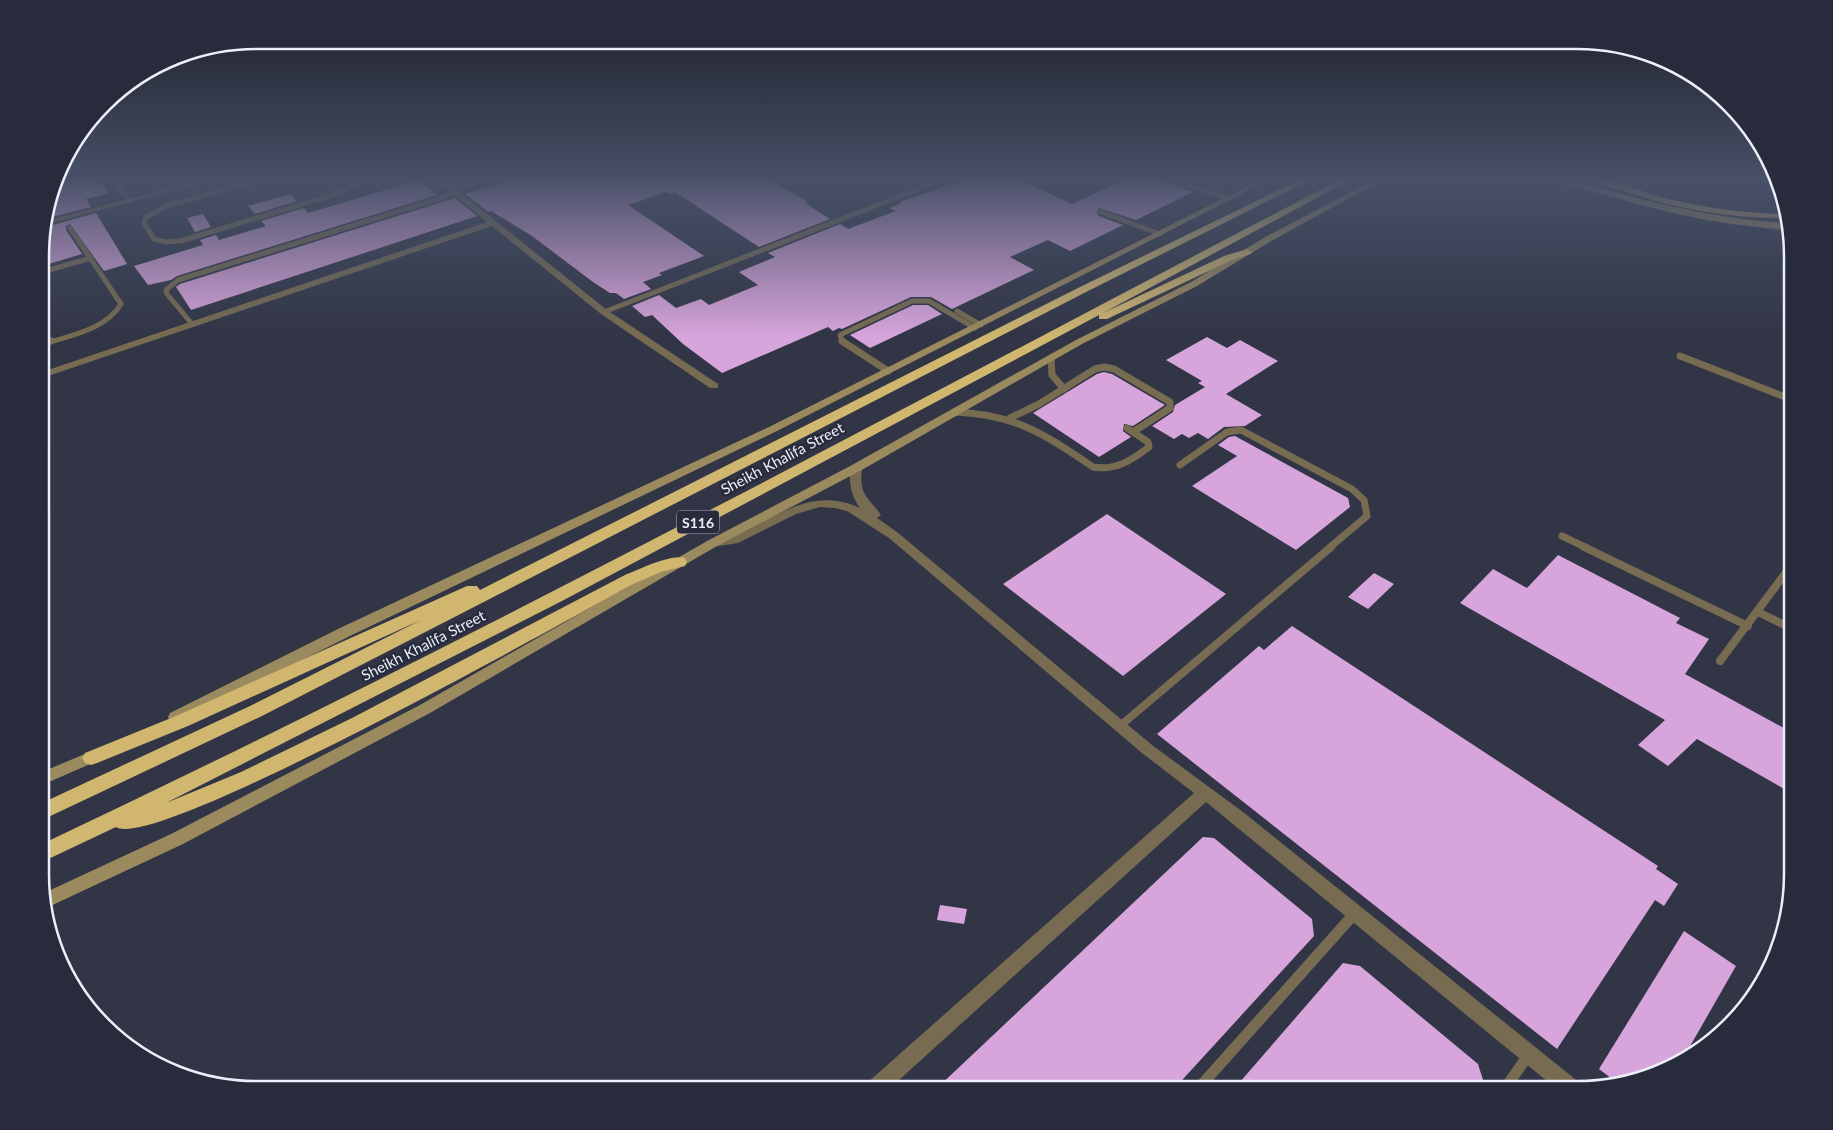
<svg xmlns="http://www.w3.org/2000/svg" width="1833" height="1130" font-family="Lato,sans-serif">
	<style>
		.building { fill: #d7a4db }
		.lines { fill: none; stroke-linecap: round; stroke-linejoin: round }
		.lane-far3 { stroke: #776c51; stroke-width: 5 }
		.lane-far2 { stroke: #776c51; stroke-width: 7 }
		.lane-far1 { stroke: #776c51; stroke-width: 8 }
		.lane { stroke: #776c51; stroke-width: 11 }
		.street { fill: #776c51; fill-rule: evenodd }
		.secondary { fill: #9b8a5e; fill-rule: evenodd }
		.primary { fill: #b7a167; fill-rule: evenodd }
		.highway { fill: #d0b66f; fill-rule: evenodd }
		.labels { text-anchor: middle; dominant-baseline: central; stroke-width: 5; stroke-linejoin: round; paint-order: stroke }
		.shield { fill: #272b3b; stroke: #b1b4c1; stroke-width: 1 }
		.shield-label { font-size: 14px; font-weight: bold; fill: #eceffa }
		.street-label { font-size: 15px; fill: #eceffa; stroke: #272b3b }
		.rim { fill: none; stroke: #eceffa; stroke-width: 2.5 }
	</style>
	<rect width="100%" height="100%" fill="#313546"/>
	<!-- building -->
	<g class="building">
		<polygon points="57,179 99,179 109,193 86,199 91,207 44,219"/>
		<polygon points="514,179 768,179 808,202 805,203 830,219 759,247 675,192 670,194 666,192 628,205 704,256 659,273 662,275 643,282 651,289 624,299 616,293 610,293 593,282 532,236 491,211 488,212 465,194"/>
		<polygon points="966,179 1018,179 1072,204 1126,179 1160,179 1166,183 1193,192 1136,220 1099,208 1097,212 1099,216 1123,225 1070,251 1048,240 1010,257 1034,270 952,309 931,297 911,297 842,329 839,328 833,331 828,327 722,373 683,344 652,315 645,317 632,306 659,295 676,308 701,299 709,305 758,285 739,272 775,257 768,253 840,224 848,229 896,211 890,208 902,203 900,202"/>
		<polygon points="419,180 437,195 177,276 171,280 148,285 134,266 203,245 200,240 216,235 219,240 266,226 261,221 304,208 308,213"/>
		<polygon points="290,194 297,201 255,214 248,206"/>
		<polygon points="455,198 477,216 191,310 176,287 180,284"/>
		<polygon points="96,213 127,264 104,271 70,224 66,226 66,230 82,254 42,266 42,228"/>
		<polygon points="203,214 211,227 195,232 187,218"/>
		<polygon points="913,305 928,305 942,314 870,348 850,335"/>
		<polygon points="1207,337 1227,348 1240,340 1278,361 1226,394 1262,415 1245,426 1224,427 1208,439 1198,433 1189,438 1182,434 1174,439 1152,426 1173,412 1175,405 1205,387 1198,383 1202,381 1166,360"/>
		<polygon points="1104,372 1112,374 1165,405 1133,426 1124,424 1123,431 1131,437 1099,457 1033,413 1097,374"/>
		<polygon points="1235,436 1348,498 1350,507 1296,550 1192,486 1237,456 1218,445 1229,437"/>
		<polygon points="1107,514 1226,594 1123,676 1003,584"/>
		<polygon points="1558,555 1680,618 1676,623 1709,639 1685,674 1793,733 1793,794 1697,739 1668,766 1638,745 1665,720 1460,603 1493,569 1527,588"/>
		<polygon points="1374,573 1394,584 1368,609 1348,597"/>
		<polygon points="1292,626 1658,866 1656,869 1678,884 1664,906 1655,900 1557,1049 1157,734 1259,646 1264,650"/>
		<polygon points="1203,837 1214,838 1312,919 1314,936 1173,1090 935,1090"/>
		<polygon points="940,905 967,909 964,924 937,920"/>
		<polygon points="1684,931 1736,966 1681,1062 1616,1082 1599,1069"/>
		<polygon points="1343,963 1360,966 1478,1064 1484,1083 1479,1090 1233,1090"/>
	</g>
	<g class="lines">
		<!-- lane-far3 -->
		<g class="lane-far3">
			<polyline points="113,179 130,201"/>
			<polyline points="265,179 169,205 146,217 144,223 154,239 165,242 181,241 339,193 365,179"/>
			<polyline points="1167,179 1229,198"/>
			<polyline points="1101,212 1160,234"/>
			<polyline points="42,272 91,258"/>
			<polyline points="957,311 981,325"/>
			<polyline points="604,312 944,179"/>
			<polyline points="192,324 167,294 166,290 178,280 457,193"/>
			<path d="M47 343C73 335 106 329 121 304L70 228"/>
			<polyline points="843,343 840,335 912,301 929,301 975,328"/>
		</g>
		<!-- lane-far2 -->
		<g class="lane-far2">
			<polyline points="842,341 888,371"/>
			<polyline points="42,344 51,341"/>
			<polyline points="1680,356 1793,400"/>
			<polyline points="1051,358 1052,375 1064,389"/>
			<path d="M954 412C1015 414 1044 434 1093 467 1116 471 1132 460 1149 447L1148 442 1127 428"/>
			<polyline points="1010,418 1039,404 1095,369 1104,367 1114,369 1170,402 1170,408 1133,432"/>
			<polyline points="1180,465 1227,432 1241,430 1352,489 1364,500 1367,516 1329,548"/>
			<polyline points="1562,536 1587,548"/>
		</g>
		<!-- lane-far1 -->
		<g class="lane-far1">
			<polyline points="1584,547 1748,626"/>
			<polyline points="1758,612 1793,629"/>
			<polyline points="1720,661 1793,563"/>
			<polyline points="1120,726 1331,547"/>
		</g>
		<!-- lane -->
		<g class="lane">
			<polyline points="1197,1090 1355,913"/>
			<polyline points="1504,1090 1529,1054"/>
		</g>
		<!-- street -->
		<g class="street">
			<polygon points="205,179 216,179 42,226 44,221"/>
			<polygon points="435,179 443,179 453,186 479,179 490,179 489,181 457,190 607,310 718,384 718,388 710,388 601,314 492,226 42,378 42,372 487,222"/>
			<polygon points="1748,222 1788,227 1790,232 1751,226 1748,226"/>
			<path d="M856 464 862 468C859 496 867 495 881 515L877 518 897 532 1152 745 1243 812 1580 1083 1582 1090H1558L1206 802 888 1090H865L867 1083 1194 793 1142 753 889 538 847 511 835 508 820 507 796 514 738 543 713 547 707 543C712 536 724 539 732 536 776 519 810 485 860 508 851 495 849 484 850 468Z"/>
		</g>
		<!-- secondary -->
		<g class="secondary">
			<polygon points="1262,179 1271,179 777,431 350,636 180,721 175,723 170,721 168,717 170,713 340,628 769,427"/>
			<polygon points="1375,179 1384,179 1273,240 1197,286 1082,344 860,471 717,546 430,713 183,844 44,909 42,894 171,834 420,705 709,540 852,465 1076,340 1191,282 1267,236"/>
			<path d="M1555 179H1566C1639 199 1711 219 1787 223L1789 228C1724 228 1661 211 1599 193 1586 189 1566 187 1555 179Z"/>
			<polygon points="99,748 104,750 106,754 104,758 42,785 42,772"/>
		</g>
		<!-- primary -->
		<path class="primary" d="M1594 179C1609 177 1650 195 1668 199 1707 208 1745 213 1784 214L1786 218C1732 219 1677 209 1626 192 1616 189 1602 186 1594 179Z"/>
		<!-- highway -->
		<g class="highway">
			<polygon points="1301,179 1312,179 1088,291 262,716 42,820 42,803 250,706 421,620 188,726 97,763 91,765 85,763 82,758 85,753 176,716 467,586 477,586 480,590 1080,287"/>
			<path d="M1341 179H1352L1103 313 1224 256 1247 249 1252 252 1251 254 1232 260 1107 319H1099V315L562 601 166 803 241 772 352 718 623 576C638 570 670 554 685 558L687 562 685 566 661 572 633 584C573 617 154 853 116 827L42 862V844C482 636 910 404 1341 179Z"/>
		</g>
	</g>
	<!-- sky -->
	<linearGradient id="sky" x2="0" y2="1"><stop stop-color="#1b1d26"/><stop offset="0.53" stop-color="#485168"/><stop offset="1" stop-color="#485168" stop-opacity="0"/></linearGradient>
	<rect width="1833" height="337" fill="url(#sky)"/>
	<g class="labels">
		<!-- shield labels -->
		<rect class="shield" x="677" y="510.5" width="42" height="23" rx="4"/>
		<g class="shield-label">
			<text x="698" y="522">S116</text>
		</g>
		<!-- street labels -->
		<g class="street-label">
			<text transform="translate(782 458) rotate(-28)">Sheikh Khalifa Street</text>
			<text transform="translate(423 645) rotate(-27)">Sheikh Khalifa Street</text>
		</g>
	</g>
	<!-- crop -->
	<path d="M0 0H1833V1130H0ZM256 49H1577A207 207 0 0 1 1784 256V874A207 207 0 0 1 1577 1081H256A207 207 0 0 1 49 874V256A207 207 0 0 1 256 49Z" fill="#272b3b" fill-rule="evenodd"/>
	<path class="rim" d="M256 49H1577A207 207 0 0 1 1784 256V874A207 207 0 0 1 1577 1081H256A207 207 0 0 1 49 874V256A207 207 0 0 1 256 49Z"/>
</svg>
